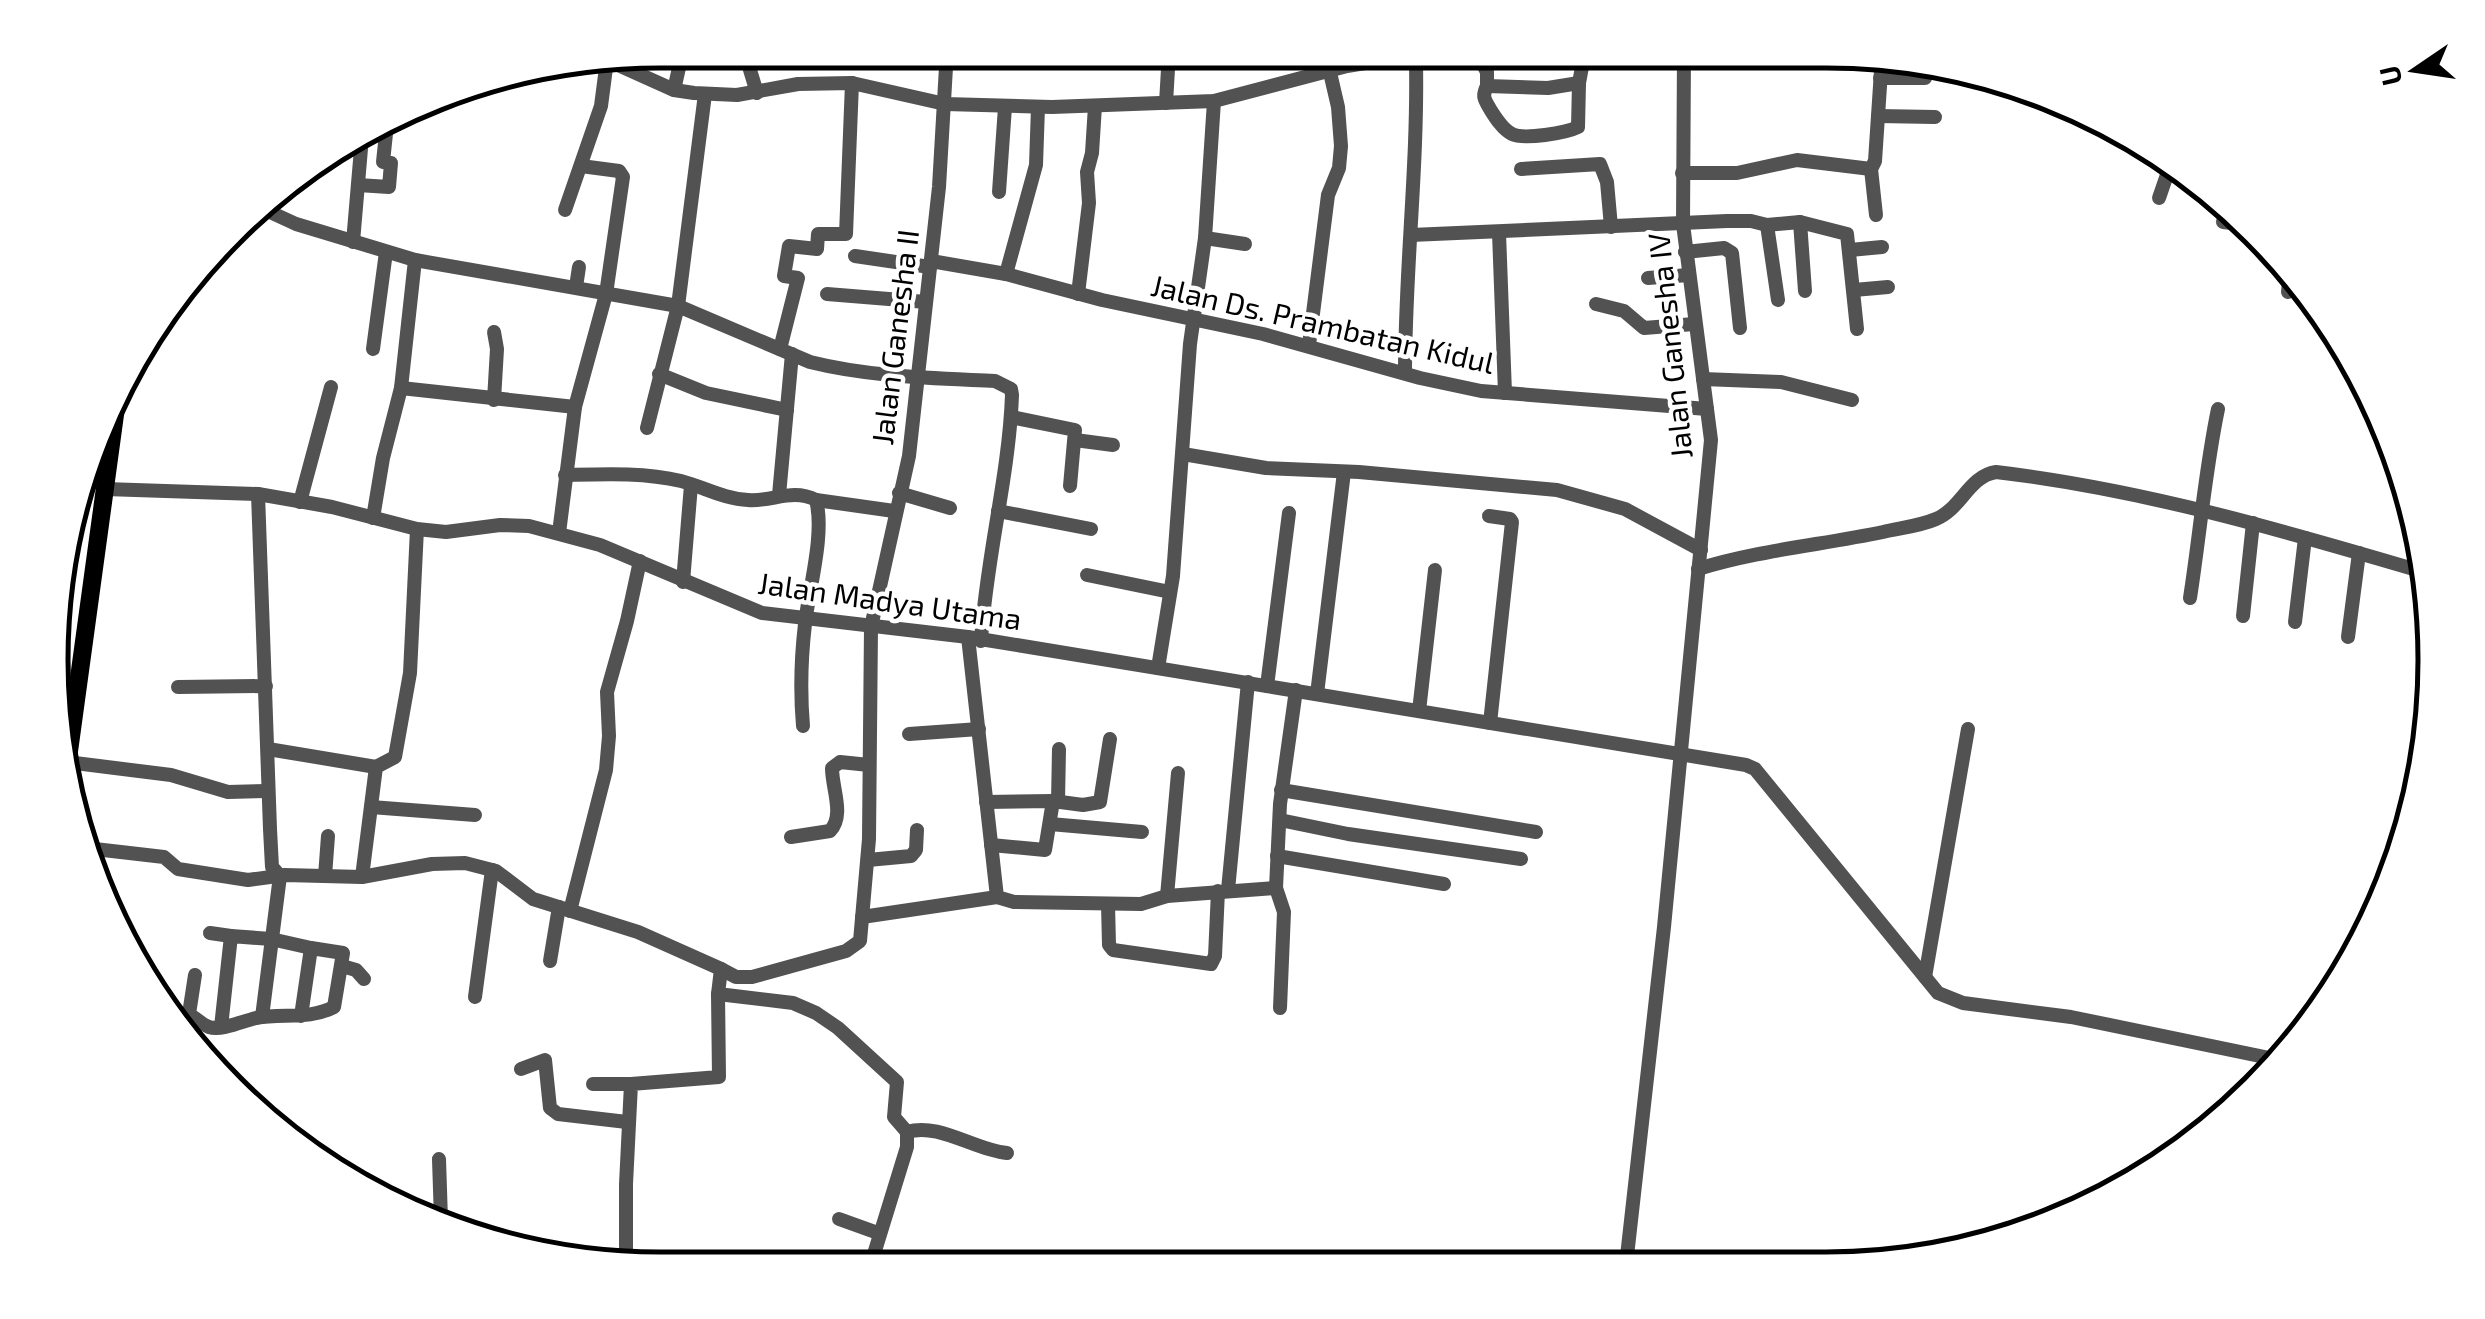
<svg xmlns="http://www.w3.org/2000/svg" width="2485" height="1319" font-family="'Exo 2',sans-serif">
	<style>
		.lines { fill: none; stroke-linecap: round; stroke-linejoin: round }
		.minor { stroke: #525252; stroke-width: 14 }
		.major { stroke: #000; stroke-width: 18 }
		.labels { text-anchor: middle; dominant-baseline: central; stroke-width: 9; stroke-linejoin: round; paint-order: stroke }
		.street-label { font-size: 30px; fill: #000; stroke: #fff }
		.rim { fill: none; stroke: #000; stroke-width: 5 }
	</style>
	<rect width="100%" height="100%" fill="#fff"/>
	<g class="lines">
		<!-- minor -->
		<g class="minor">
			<polyline points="744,50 757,93"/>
			<polyline points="1164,51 1168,69 1166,103"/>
			<polyline points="1476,51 1487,72 1487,86 1548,88 1579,83"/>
			<polyline points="1627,51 1653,58 1683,60"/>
			<polyline points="1813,51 1816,52"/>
			<path d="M605 59 674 90 694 93 737 95 798 84 852 83 945 104 1052 107 1214 101 1347 66 1413 55 1416 62C1418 166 1405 269 1405 373"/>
			<polyline points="1880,78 1925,78"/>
			<path d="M1487 86C1482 96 1484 99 1490 109 1495 117 1503 130 1512 134 1524 140 1566 133 1578 127L1579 83 1585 51"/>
			<polyline points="674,90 683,50"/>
			<polyline points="1878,116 1935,117"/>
			<polyline points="1521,169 1600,164 1607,182 1611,227"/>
			<polyline points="1871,169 1876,215"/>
			<polyline points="1682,173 1737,173 1797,160 1871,169 1875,161 1882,56"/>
			<polyline points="358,185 389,187 391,163 383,162 387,124"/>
			<polyline points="999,192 1005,107"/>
			<polyline points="2159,198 2169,169"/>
			<path d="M259 207 296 224 415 260 678 306 810 362C870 377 933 378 995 381L1011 389 1012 395C1009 477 986 558 981 641"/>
			<polyline points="565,210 601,106 607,60"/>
			<polyline points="1800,222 1805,291"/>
			<polyline points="2223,222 2240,224"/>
			<polyline points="1767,225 1778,300"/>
			<polyline points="1499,233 1505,393"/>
			<polyline points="1411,235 1727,221 1751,221 1767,225 1800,222 1847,234 1857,329"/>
			<polyline points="1205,238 1245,244"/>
			<polyline points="353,242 362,137"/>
			<polyline points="1850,250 1882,247"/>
			<polyline points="1685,252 1724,248 1732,253 1740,328"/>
			<polyline points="855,256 930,267"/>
			<polyline points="931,261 1006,274 1102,300 1263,334 1420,378 1481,391 1707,409"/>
			<polyline points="1006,274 1036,165 1038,107"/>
			<polyline points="1648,278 1689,275"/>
			<polyline points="576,287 579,267"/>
			<polyline points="1854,290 1888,287"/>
			<polyline points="2288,292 2290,269"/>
			<polyline points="827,294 926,302"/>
			<polyline points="1078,294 1089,203 1087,172 1092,153 1095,106"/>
			<polyline points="1596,304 1624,311 1644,328 1694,324"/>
			<polyline points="494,332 497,349 494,400"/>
			<polyline points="1309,345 1328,195 1339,168 1341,146 1338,107 1325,51"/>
			<polyline points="373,349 386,252"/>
			<polyline points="780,349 798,278 784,276 789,246 817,249 818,234 846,234 852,83"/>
			<polyline points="659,374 706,393 787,410"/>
			<polyline points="1703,379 1781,382 1852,400"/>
			<polyline points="401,388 575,407"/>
			<polyline points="1011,417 1075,430 1070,486"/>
			<polyline points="647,428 678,306 705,94"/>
			<polyline points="1075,440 1113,445"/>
			<polyline points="1183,454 1266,468 1359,472 1557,490 1625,509 1701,550"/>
			<polyline points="90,458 109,461"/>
			<path d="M565 475C603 474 644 472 681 481 704 487 724 499 748 500 772 502 792 488 816 500 825 534 809 588 805 624 801 658 800 691 803 726"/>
			<polyline points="105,489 258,494 332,507 417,529 446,532 500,525 529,526 600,545 762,613 968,637 1746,765 1755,769 1938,993 1963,1003 2071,1017 2284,1061"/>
			<polyline points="899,493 950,508"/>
			<polyline points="258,494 270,829 272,867 280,876 262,1017"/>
			<polyline points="779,495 792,354"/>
			<polyline points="816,500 894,511"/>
			<polyline points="300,502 331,387"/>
			<polyline points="998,511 1091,529"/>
			<polyline points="1489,516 1510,519 1512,522 1490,723"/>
			<polyline points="373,518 383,458 401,388 415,260"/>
			<polyline points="559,533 575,407 606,294 623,177 619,171 581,166"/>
			<path d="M1698 569C1759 550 1821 545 1883 532 1900 528 1920 526 1936 519 1961 509 1969 476 1996 472 2140 489 2278 529 2417 570"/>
			<polyline points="1087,575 1170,592"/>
			<polyline points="683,582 691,485"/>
			<path d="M2190 598C2200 534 2205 471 2218 409"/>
			<polyline points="2243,616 2253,523"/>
			<polyline points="2295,622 2305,538"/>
			<polyline points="968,637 997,897 1014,902 1141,904 1167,896 1276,888"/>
			<polyline points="2348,637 2359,553"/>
			<polyline points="1158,668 1173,576 1190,344 1205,238 1214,101"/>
			<polyline points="1267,686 1289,513"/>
			<polyline points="178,687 266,686"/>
			<polyline points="1317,694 1344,472"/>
			<polyline points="1419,711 1435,570"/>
			<polyline points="909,734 979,729"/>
			<polyline points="2419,737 2428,656"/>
			<polyline points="268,749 376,767"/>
			<polyline points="67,762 171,775 228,792 268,791"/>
			<polyline points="1281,790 1536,832"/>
			<polyline points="986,802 1053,801 1083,805 1100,802 1110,739"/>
			<polyline points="1058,802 1059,749"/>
			<polyline points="371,807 475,815"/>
			<polyline points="1280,820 1348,834 1521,859"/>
			<polyline points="1050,824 1142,832"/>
			<path d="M791 837 830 831C845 815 832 789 832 768L840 762 869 765"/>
			<polyline points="991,845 1045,850 1053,801"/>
			<polyline points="86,848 164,857 178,869 248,880 285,875 362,877 432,864 465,863 496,871 533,899 638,932 721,969"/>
			<polyline points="1277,856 1444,884"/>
			<polyline points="868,860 911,856 916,850 917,830"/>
			<polyline points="325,876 328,836"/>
			<polyline points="362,877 376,767 395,757 410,673 417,529"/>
			<polyline points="1228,890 1248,682"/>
			<polyline points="1167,896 1178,773"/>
			<polyline points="1108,904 1109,945 1113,950 1211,964 1215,956 1218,891"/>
			<polyline points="570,911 606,770 609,736 607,692 627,621 640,561"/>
			<polyline points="862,917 997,897"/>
			<polyline points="210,933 231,936"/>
			<polyline points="550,961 559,907"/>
			<polyline points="342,966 356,970 364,979"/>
			<path d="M195 975 189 1014C195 1018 203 1025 209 1027 222 1031 243 1021 256 1018 283 1013 309 1020 334 1007L343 953 311 948 301 1016"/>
			<polyline points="1925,977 1968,729"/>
			<polyline points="475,997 492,870"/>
			<polyline points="1280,1008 1284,912 1276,888 1280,804 1296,690"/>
			<polyline points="221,1027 231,936 271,939 311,948"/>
			<polyline points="521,1069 545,1060 550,1108 558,1114 627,1122"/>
			<polyline points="593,1084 631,1084"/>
			<path d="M907 1132C939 1122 974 1150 1007 1153"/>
			<polyline points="439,1159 441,1220"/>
			<polyline points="839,1219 878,1233"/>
			<polyline points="1626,1265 1664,927 1711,440 1683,224 1684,51"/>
			<polyline points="870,1267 907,1147 907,1132 894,1117 897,1082 838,1028 816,1013 793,1003 718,994 721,969 736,977 752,977 846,951 860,941 869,839 871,627 909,456 939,187 947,50"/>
			<polyline points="626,1268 626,1184 631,1084 719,1077 718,994"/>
		</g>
		<!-- major -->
		<polyline class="major" points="67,766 117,400"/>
	</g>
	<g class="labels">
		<!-- street labels -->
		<g class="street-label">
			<text transform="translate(1323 323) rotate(13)">Jalan Ds. Prambatan Kidul</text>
			<text transform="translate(894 337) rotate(-83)">Jalan Ganesha II</text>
			<text transform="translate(1669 346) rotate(-96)">Jalan Ganesha IV</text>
			<text transform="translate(890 600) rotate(8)">Jalan Madya Utama</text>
		</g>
	</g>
	<!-- crop -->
	<path d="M0 0H2485V1319H0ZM660 68H1826A592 592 0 0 1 2418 660V660A592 592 0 0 1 1826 1252H660A592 592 0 0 1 68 660V660A592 592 0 0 1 660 68Z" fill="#fff" fill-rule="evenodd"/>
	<path class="rim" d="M660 68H1826A592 592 0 0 1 2418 660V660A592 592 0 0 1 1826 1252H660A592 592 0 0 1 68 660V660A592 592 0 0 1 660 68Z"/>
	<!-- north arrow -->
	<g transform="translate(2415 70) rotate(257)" stroke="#ffffff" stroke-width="8" paint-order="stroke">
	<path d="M0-8L18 38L0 25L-18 38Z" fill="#000000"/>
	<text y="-15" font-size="28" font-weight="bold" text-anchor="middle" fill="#000000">U</text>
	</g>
</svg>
